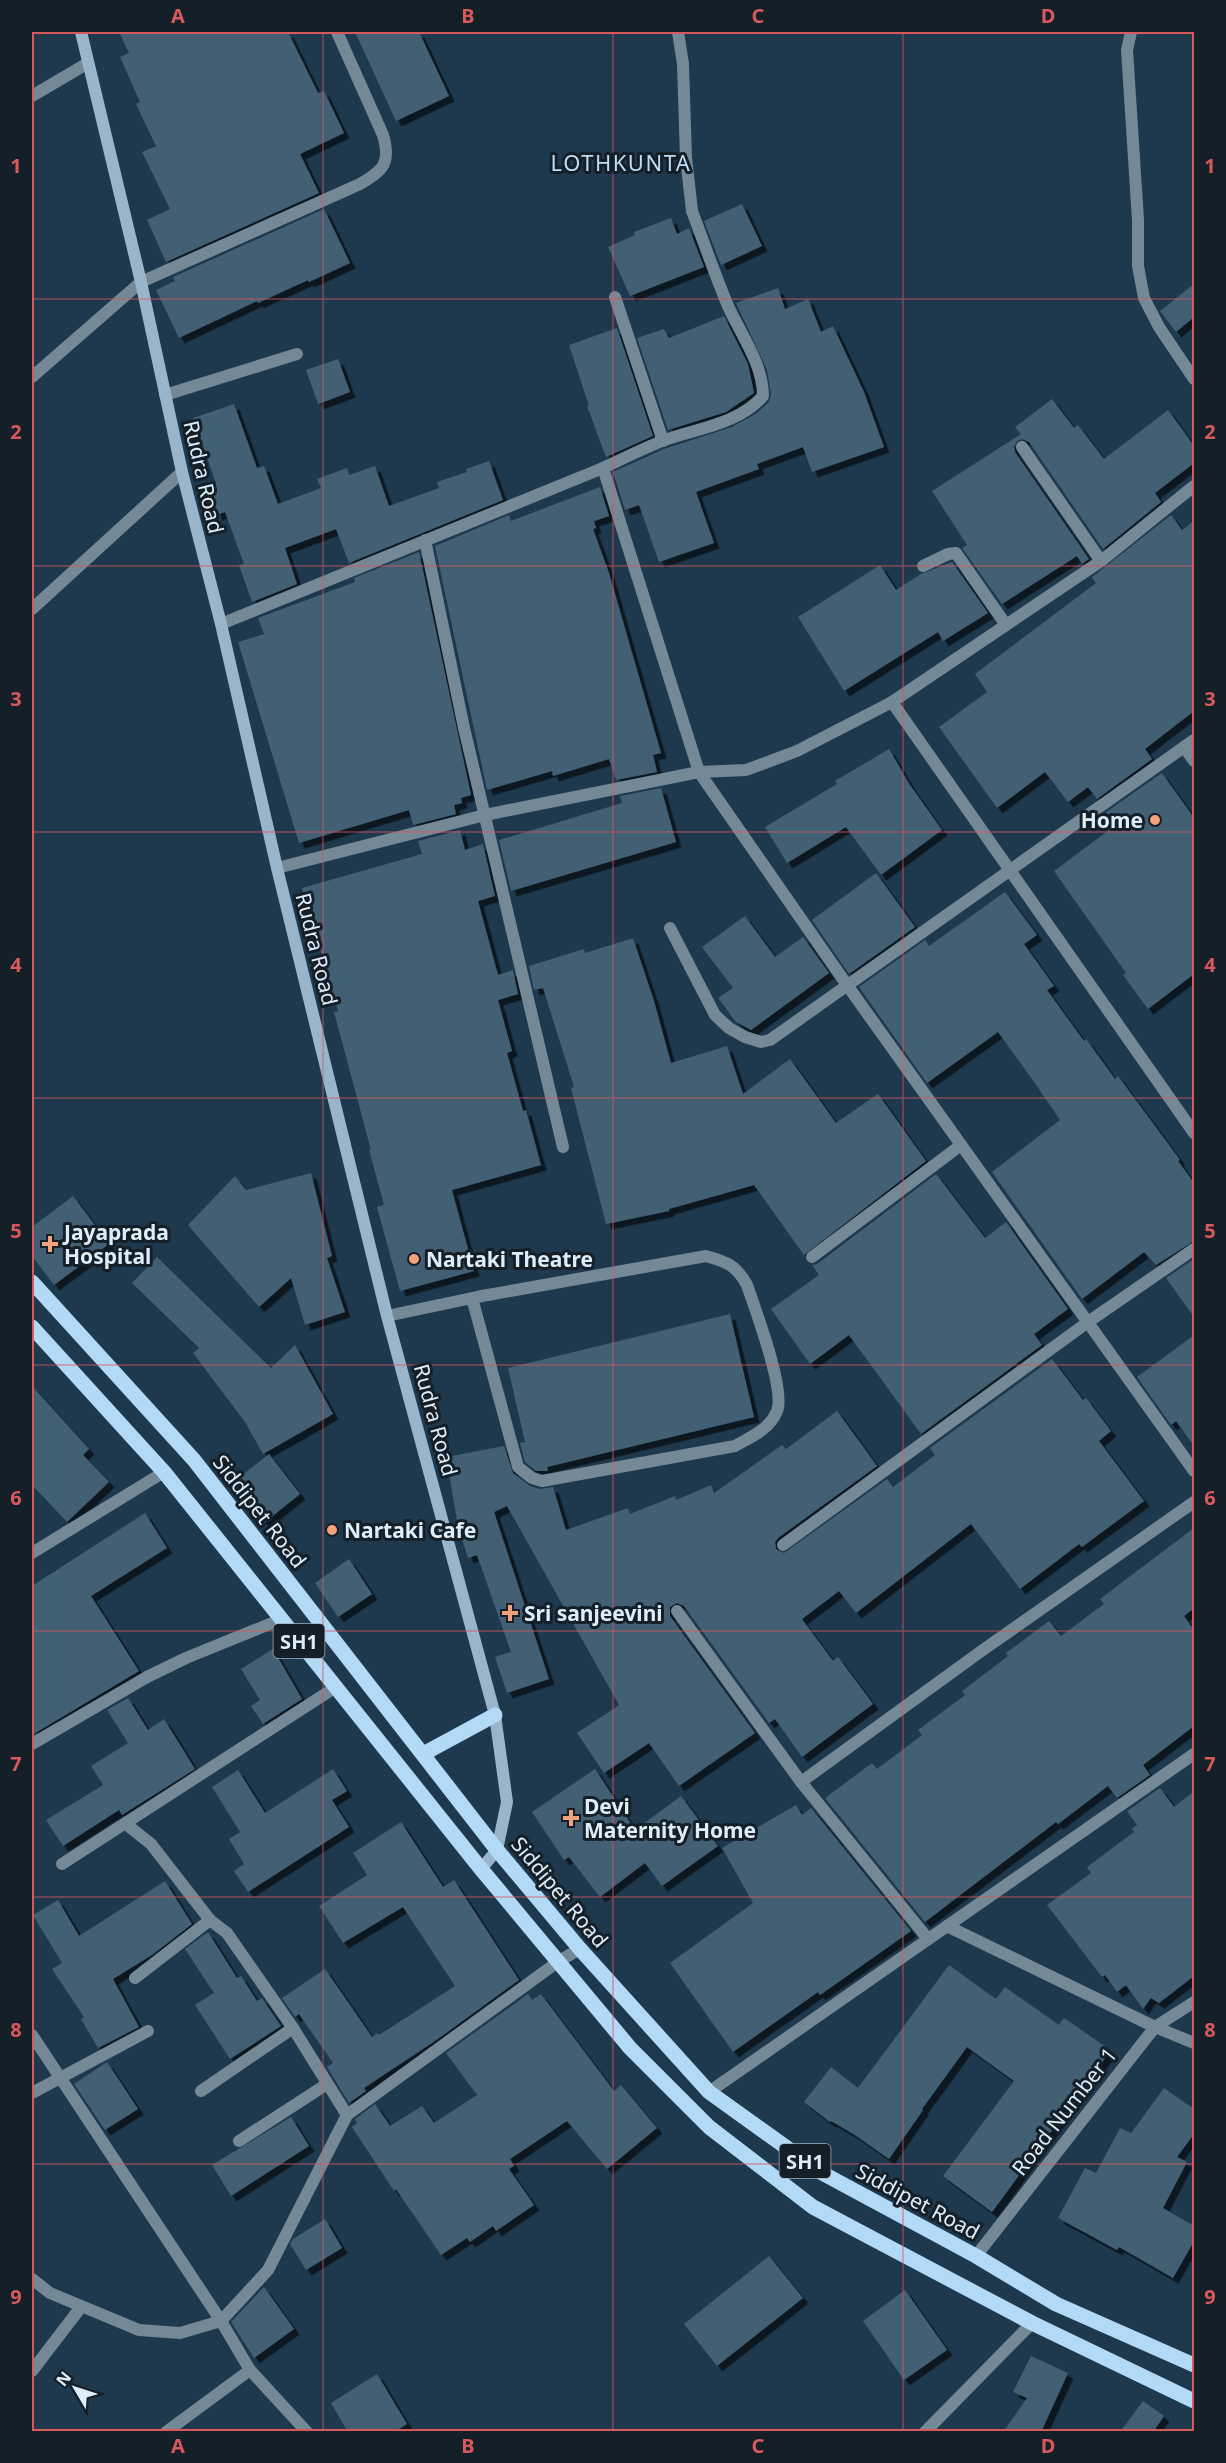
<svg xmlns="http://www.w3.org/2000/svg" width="1226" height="2463" font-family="'Noto Sans',sans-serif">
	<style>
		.building { fill: #425e73; filter: url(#shadow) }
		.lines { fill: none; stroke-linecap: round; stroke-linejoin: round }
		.lane { stroke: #758896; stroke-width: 12 }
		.street { stroke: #758896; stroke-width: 12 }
		.secondary { stroke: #98b5cc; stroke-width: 12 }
		.primary { stroke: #b2d9f6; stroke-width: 15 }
		.grid { fill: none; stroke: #d8595c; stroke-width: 1.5; stroke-opacity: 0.55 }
		.poi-dot { fill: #f1a17c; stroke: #141f28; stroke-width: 2 }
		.labels { text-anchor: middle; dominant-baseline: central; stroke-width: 6; stroke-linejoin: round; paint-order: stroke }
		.shield { fill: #141f28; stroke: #a1afba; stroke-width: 1.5 }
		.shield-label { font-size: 20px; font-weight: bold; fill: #ddedf9 }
		.street-label { font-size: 21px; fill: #ddedf9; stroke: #141f28 }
		.poi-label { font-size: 21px; font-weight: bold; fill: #ddedf9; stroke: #141f28; text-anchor: start }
		.neighbourhood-label { font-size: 22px; letter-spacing: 1.5px; fill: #bddcf5; stroke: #141f28 }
		.neatline { fill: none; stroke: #d8595c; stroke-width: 2 }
		.grid-label { font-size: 20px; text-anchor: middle; font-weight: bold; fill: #d8595c }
	</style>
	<defs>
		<filter id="shadow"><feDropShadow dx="5.5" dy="5.5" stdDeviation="0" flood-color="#0009"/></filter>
	</defs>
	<rect width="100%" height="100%" fill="#1e394d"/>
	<!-- building -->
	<g class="building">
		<polygon points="119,32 288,32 318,93 324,91 344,133 300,154 319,193 166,262 147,220 170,209 142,152 156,146 136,104 140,102 120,57 129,53"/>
		<polygon points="355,32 419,32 449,96 396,121"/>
		<polygon points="742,204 762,246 721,265 704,221"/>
		<polygon points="324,209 350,263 309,282 308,280 258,303 257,301 179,338 156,290 175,281 173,277"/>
		<polygon points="671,218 677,234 689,228 704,267 630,296 608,247 635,235 634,232"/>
		<polygon points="1194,284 1194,317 1176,332 1160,311"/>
		<polygon points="778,288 785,309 808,299 821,332 833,326 864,392 884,447 812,472 803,447 757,464 759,469 696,492 714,543 659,562 639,505 625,510 613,472 664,449 732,427 757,413 769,402 771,395 767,370 736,303"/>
		<polygon points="724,316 748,364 754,393 726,412 668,430 637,338 664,329 669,338"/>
		<polygon points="617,328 653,436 606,457 587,406 589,406 569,345"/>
		<polygon points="338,359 350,392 318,404 306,370"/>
		<polygon points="1052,399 1074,428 1078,425 1104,459 1168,410 1194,446 1194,463 1155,493 1161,502 1103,549 1029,442 1022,439 1017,441 1014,447 1015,452 1089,559 1082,564 1077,556 1002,604 962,548 967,545 932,491 1021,434 1015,427"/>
		<polygon points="234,404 257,468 264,466 278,504 321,488 317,479 347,468 349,475 375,466 389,506 439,488 437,482 467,472 466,469 489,461 503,500 349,563 336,529 285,548 297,584 252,602 239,565 244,564 225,512 217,515 207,486 216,483 193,418"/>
		<polygon points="600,487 609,516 594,521 596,528 593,529 609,573 661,753 653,755 657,772 616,780 609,759 553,776 552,771 487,790 435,546 509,515 511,521"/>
		<polygon points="1171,515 1182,530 1194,521 1194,711 1145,749 1152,759 1097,799 1088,787 1068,802 1045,772 997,808 939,727 987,692 975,674 1096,583 1092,577"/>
		<polygon points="419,552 471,795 461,798 462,803 454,805 456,814 413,825 409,810 299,843 238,642 264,634 258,618 355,582 354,578"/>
		<polygon points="952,562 988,613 943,641 938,632 844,691 798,617 880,565 896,590 921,574"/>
		<polygon points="889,749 910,785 942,830 881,875 846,827 787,863 765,827 837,784 835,781"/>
		<polygon points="1162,773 1194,818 1194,974 1148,1009 1123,975 1126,973 1054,871 1116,825 1106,812"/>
		<polygon points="661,788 676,842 511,891 499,840 622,803 620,796"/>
		<polygon points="460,830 465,850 483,844 495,896 478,901 498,975 513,970 518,994 498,1000 512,1051 507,1053 523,1111 526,1110 541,1165 452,1190 474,1271 400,1291 377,1207 384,1205 369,1150 371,1150 334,1012 338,1011 302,888 422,854 418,841"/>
		<polygon points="876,873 915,927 849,974 812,920"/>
		<polygon points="1005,892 1037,935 1024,944 1054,986 1047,990 1084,1041 1086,1039 1115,1079 1118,1076 1180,1160 1178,1161 1194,1183 1194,1241 1156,1265 1144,1252 1082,1299 992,1172 1060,1120 1032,1079 998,1032 927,1083 859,987 925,940 929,946"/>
		<polygon points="745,916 775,957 803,937 829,973 751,1030 736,1022 718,998 733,988 702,947"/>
		<polygon points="633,938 654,1001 671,1063 727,1046 743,1094 790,1059 836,1123 878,1094 926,1161 804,1255 754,1185 669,1209 669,1211 606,1224 571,1088 574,1087 543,988 534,990 529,966 584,949 585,953"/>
		<polygon points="311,1173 332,1256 327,1258 345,1312 305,1325 291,1278 259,1307 188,1225 235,1176 246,1190"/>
		<polygon points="936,1174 985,1238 1006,1222 1068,1309 1034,1334 1042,1345 921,1434 849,1335 810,1364 771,1309 819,1275 812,1265 817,1264"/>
		<polygon points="73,1196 109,1244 54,1285 32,1256 32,1227"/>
		<polygon points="157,1257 271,1368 295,1345 333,1414 263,1454 245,1422 193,1353 199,1348 132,1283"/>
		<polygon points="1194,1259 1194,1317 1166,1278"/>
		<polygon points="730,1314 754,1417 547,1467 548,1471 536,1471 525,1462 520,1443 525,1442 508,1368"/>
		<polygon points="1194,1335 1194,1446 1176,1421 1171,1425 1137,1377"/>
		<polygon points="1052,1359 1083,1400 1086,1398 1111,1431 1099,1441 1144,1501 1082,1547 1079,1544 1020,1589 971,1524 856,1613 839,1591 802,1619 833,1661 838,1657 873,1704 802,1757 775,1719 769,1723 684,1606 677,1603 670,1607 670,1616 755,1733 679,1786 649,1743 604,1773 577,1733 619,1705 507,1506 494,1512 549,1679 507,1693 495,1657 511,1652 477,1555 468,1558 458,1526 446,1457 504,1446 513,1473 530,1486 540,1489 553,1487 566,1530 628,1508 630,1514 675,1496 676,1500 711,1485 714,1493 782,1445 786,1449 837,1411 877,1466 778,1538 775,1542 776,1549 784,1553 887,1479 893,1487 935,1455 930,1448"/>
		<polygon points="32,1386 89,1449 83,1455 109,1482 67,1522 32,1485"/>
		<polygon points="269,1454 300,1494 264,1523 232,1483"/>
		<polygon points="145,1513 167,1548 91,1596 139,1671 32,1735 32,1586"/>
		<polygon points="1194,1528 1194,1608 1184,1616 1194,1630 1194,1726 1143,1765 1150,1775 1117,1798 1108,1786 1058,1824 1056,1822 925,1922 825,1798 872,1763 877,1769 922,1735 918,1730 965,1695 962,1691 1008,1656 1006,1653 1049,1621 1061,1636 1104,1604 1100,1599"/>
		<polygon points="349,1559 372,1594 338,1617 315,1583"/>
		<polygon points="273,1649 302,1699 263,1724 251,1706 260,1700 241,1669"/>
		<polygon points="128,1698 148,1730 164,1719 195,1769 122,1815 119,1810 63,1846 46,1820 103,1785 91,1766 128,1743 107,1710"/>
		<polygon points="333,1769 347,1791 332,1800 349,1827 248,1892 234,1871 244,1864 229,1839 240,1832 212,1787 238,1770 265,1813"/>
		<polygon points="595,1769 635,1830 681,1796 718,1846 662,1886 645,1863 600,1897 569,1857 564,1860 532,1812"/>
		<polygon points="1160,1788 1174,1807 1194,1791 1194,1976 1159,2003 1151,1998 1143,2009 1126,1985 1117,1992 1105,1975 1102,1977 1047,1905 1091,1873 1087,1867 1134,1832 1132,1829 1137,1825 1127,1811"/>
		<polygon points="796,1805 802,1815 811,1808 911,1931 820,1995 818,1992 733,2052 670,1963 753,1903 722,1848"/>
		<polygon points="401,1822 443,1887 454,1880 519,1980 435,2041 364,2088 366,2091 349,2103 327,2067 333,2063 299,2014 295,2017 282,1998 325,1969 372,2037 378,2033 379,2035 455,1986 403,1907 343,1943 319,1906 367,1875 353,1853"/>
		<polygon points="165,1881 192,1924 152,1955 113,1979 139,2027 98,2048 81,2019 84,2017 52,1969 62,1963 33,1915 58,1900 79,1936"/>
		<polygon points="208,1932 237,1978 241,1976 257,2001 262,1998 281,2026 230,2059 195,2005 214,1993 185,1949"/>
		<polygon points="949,1965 996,1999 1005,1987 1059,2025 1064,2018 1106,2047 1106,2057 992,2212 943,2176 1014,2081 967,2047 922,2109 923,2110 889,2159 855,2135 831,2121 830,2122 804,2102 831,2067 858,2088"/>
		<polygon points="528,1994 532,2000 541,1994 614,2091 621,2085 657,2128 607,2169 567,2121 510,2159 514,2166 509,2169 534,2205 496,2231 493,2226 470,2242 467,2238 441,2255 396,2189 394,2191 352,2127 357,2123 355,2119 375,2104 390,2126 422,2106 434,2123 477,2095 446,2053"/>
		<polygon points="107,2062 138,2109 105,2130 74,2084"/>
		<polygon points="1164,2088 1194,2109 1194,2134 1177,2157 1187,2162 1163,2208 1194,2226 1194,2241 1173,2278 1119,2247 1117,2250 1058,2218 1085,2168 1096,2173 1120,2128 1131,2133"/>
		<polygon points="291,2117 309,2146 231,2196 212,2165"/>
		<polygon points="325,2219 342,2248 306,2270 290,2244 293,2239"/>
		<polygon points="769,2256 803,2298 717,2366 684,2324"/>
		<polygon points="264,2287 294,2329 254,2358 231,2322"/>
		<polygon points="905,2290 947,2350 904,2380 863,2321"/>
		<polygon points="1031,2356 1068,2373 1041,2432 1003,2432 1027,2398 1013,2392"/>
		<polygon points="377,2374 407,2424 394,2432 348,2432 331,2403"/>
		<polygon points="1143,2401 1164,2416 1153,2432 1120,2432"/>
	</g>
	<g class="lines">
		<!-- lane -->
		<g class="lane">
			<polyline points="678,32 683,64 686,158 692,211"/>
			<polyline points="32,96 88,63"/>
			<path d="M387 1316 472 1298 482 1296 706 1256C727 1262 736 1265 747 1285 755 1309 786 1390 777 1411 770 1429 751 1437 735 1446L542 1481 532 1478 518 1467 472 1298"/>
		</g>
		<!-- street -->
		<g class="street">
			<polyline points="1131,32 1127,50 1138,220 1138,266 1144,298 1159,327 1194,379"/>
			<polyline points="615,297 663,441"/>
			<path d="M32 377 141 282 360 184C384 170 391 163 383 135L337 32"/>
			<polyline points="165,395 297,354"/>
			<polyline points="1022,447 1101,561"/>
			<path d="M603 468C622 459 642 449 662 441 697 428 737 425 763 396 763 364 741 335 728 306 715 275 704 243 692 211"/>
			<polyline points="425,540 464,728 563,1147"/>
			<polyline points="923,566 948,554 956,553 1006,625"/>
			<polyline points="32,609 182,472"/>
			<polyline points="221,624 603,468 699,772 847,985 1194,1471"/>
			<polyline points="892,702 1194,1133"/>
			<polyline points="1184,747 1194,761"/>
			<polyline points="277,868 485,815 699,772 746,770 797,751 892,702 1101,561 1194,486"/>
			<polyline points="670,928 715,1015 729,1028 745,1037 761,1042 770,1040 1194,740"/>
			<polyline points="812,1257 961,1145"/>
			<polyline points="783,1545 1088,1322 1194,1249"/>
			<polyline points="32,1553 164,1472"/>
			<polyline points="677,1611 801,1782 928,1939"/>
			<polyline points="32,1744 147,1677 186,1658 282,1619"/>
			<polyline points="801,1782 980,1652 1194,1502"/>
			<polyline points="126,1824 151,1844 210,1920 227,1933 293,2028 347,2115"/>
			<polyline points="62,1864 336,1687"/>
			<polyline points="947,1926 1155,2027 1194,2043"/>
			<polyline points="135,1978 210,1920"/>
			<polyline points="32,2035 221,2321 250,2370 307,2432"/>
			<polyline points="201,2091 293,2028"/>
			<polyline points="709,2092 1194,1754"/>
			<polyline points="32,2093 148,2031"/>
			<polyline points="239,2141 327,2084"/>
			<polyline points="976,2256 1155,2027 1194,2002"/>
			<polyline points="32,2279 50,2293 139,2330 180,2333 221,2321 268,2270 347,2115 559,1961 580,1949"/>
			<polyline points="32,2371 81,2307"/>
			<polyline points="166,2432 250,2370"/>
			<polyline points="925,2432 1032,2323"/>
		</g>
		<!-- secondary -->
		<polyline class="secondary" points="81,32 141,282 182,472 221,624 277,868 387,1316 495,1715 507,1802 497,1850 481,1869"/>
		<!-- primary -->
		<g class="primary">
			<polyline points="32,1282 194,1460 497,1850 580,1949 709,2092 822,2173 976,2256 1056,2304 1194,2365"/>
			<polyline points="32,1327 164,1472 481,1869 630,2048 709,2127 813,2207 1032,2323 1194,2401"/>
			<polyline points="423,1754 495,1715"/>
		</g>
	</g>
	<!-- grid -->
	<path class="grid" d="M323 32V2432M613 32V2432M903 32V2432M32 299H1194M32 566H1194M32 832H1194M32 1098H1194M32 1365H1194M32 1631H1194M32 1897H1194M32 2164H1194"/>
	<!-- markers -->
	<g class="poi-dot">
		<circle cx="1155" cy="820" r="6"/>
		<path d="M47 1235h6v6h6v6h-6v6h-6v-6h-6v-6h6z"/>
		<circle cx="414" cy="1259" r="6"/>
		<circle cx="332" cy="1530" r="6"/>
		<path d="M507 1604h6v6h6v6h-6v6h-6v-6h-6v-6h6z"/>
		<path d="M568 1809h6v6h6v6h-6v6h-6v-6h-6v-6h6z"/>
	</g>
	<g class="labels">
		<!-- shield labels -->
		<g class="shield">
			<rect x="273.5" y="1624" width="51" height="34" rx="4.5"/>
			<rect x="779.5" y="2144" width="51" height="34" rx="4.5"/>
		</g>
		<g class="shield-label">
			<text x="299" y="1641">SH1</text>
			<text x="805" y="2161">SH1</text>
		</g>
		<!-- street labels -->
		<g class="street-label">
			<text transform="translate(204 477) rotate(77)">Rudra Road</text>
			<text transform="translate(317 949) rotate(76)">Rudra Road</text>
			<text transform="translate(436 1420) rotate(75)">Rudra Road</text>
			<text transform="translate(260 1511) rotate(52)">Siddipet Road</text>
			<text transform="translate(560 1892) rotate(50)">Siddipet Road</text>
			<text transform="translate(1064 2111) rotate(-52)">Road Number 1</text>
			<text transform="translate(918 2201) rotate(28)">Siddipet Road</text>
		</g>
		<!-- poi labels -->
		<g class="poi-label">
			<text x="1143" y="820" text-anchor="end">Home</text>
			<text x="64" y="1232">Jayaprada<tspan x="64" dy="24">Hospital</tspan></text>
			<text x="426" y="1259">Nartaki Theatre</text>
			<text x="344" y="1530">Nartaki Cafe</text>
			<text x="524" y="1613">Sri sanjeevini</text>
			<text x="584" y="1806">Devi<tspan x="584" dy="24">Maternity Home</tspan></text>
		</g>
		<!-- neighbourhood labels -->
		<g class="neighbourhood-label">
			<text x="621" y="162">LOTHKUNTA</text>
		</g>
	</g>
	<!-- border -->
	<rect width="1226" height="2463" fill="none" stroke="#141f28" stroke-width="66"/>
	<!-- north arrow -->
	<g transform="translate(75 2388) rotate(309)" stroke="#141f28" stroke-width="4.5" paint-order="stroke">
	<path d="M0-4.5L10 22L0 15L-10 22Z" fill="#ddedf9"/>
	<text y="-9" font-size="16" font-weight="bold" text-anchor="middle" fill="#ddedf9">N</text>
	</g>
	<rect x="33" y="33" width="1160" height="2397" class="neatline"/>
	<g class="grid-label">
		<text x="178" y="23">A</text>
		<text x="468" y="23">B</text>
		<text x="758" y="23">C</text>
		<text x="1048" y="23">D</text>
		<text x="16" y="173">1</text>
		<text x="1210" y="173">1</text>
		<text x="16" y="439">2</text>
		<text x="1210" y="439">2</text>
		<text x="16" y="706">3</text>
		<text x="1210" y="706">3</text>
		<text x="16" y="972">4</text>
		<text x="1210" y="972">4</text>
		<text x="16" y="1238">5</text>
		<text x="1210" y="1238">5</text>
		<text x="16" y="1505">6</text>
		<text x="1210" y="1505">6</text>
		<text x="16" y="1771">7</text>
		<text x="1210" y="1771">7</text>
		<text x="16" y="2037">8</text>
		<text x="1210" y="2037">8</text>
		<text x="16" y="2304">9</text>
		<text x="1210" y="2304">9</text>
		<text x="178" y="2453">A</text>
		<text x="468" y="2453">B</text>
		<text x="758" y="2453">C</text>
		<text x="1048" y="2453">D</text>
	</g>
</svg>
